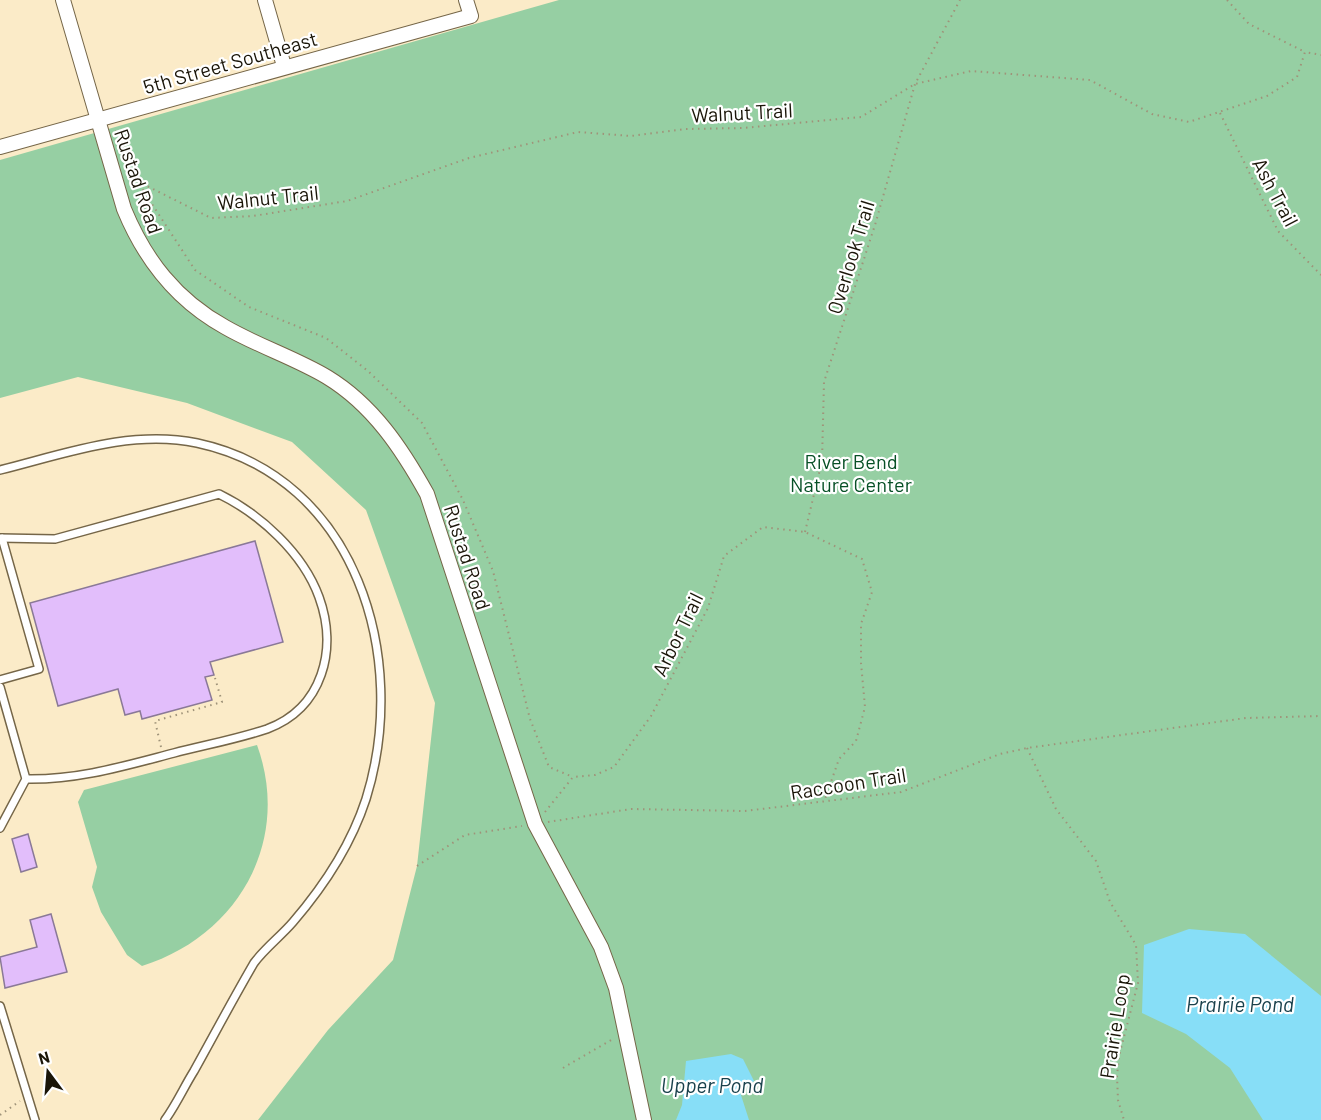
<svg xmlns="http://www.w3.org/2000/svg" width="1321" height="1120" font-family="Barlow,sans-serif">
	<style>
		.green { fill: #96cfa3 }
		.water { fill: #87def7 }
		.building { fill: #e2befb; stroke: #8a7997; stroke-width: 1.5 }
		.lines { fill: none; stroke-linecap: round; stroke-linejoin: round }
		.lane-casing { stroke: #756648; stroke-width: 10 }
		.street-casing { stroke: #756648; stroke-width: 16 }
		.path { stroke: #9f9379; stroke-width: 2; stroke-dasharray: 1.5 4.5; stroke-linecap: butt }
		.lane { stroke: #fff; stroke-width: 7 }
		.street { stroke: #fff; stroke-width: 14 }
		.labels { text-anchor: middle; dominant-baseline: central; stroke-width: 4.5; stroke-linejoin: round; paint-order: stroke }
		.street-label { font-size: 20px; fill: #1a1508; stroke: #fff }
		.park-label { font-size: 20px; fill: #075026; stroke: #fff }
		.water-label { font-size: 21px; font-style: italic; fill: #19414c; stroke: #fff }
	</style>
	<rect width="100%" height="100%" fill="#fbebc8"/>
	<!-- green -->
	<g class="green">
		<polygon points="559,0 1321,0 1321,1120 258,1120 328,1030 393,960 417,866 435,703 366,510 292,442 187,403 78,377 0,398 0,160"/>
		<path d="M257 745C292 841 238 936 142 966L127 955 101 912 92 887 97 867 78 802 84 790Z"/>
	</g>
	<!-- water -->
	<g class="water">
		<polygon points="1189,929 1245,934 1321,996 1321,1120 1263,1120 1230,1068 1186,1034 1142,1013 1144,945"/>
		<polygon points="731,1054 743,1059 754,1081 740,1092 749,1120 676,1120 682,1105 686,1061"/>
	</g>
	<!-- building -->
	<g class="building">
		<polygon points="255,541 283,642 210,662 214,675 205,677 212,700 142,719 140,711 125,715 118,689 58,706 30,603"/>
		<polygon points="28,834 37,867 21,872 12,839"/>
		<polygon points="51,914 67,972 5,988 0,957 37,947 30,920"/>
	</g>
	<g class="lines">
		<!-- lane casing -->
		<g class="lane-casing">
			<g id="lane">
				<path d="M0 470C64 454 131 429 197 443 357 477 410 658 366 799 351 845 324 886 293 922 281 936 264 949 254 963 233 999 214 1035 194 1071 184 1087 176 1105 165 1120"/>
				<path d="M0 538 55 539 219 494C260 514 303 553 319 597 338 649 323 708 267 729 237 739 205 745 174 753 124 766 78 780 26 779"/>
				<polyline points="0,680 39,669 2,538"/>
				<polyline points="0,687 26,779 0,828"/>
				<polyline points="0,1006 35,1120"/>
			</g>
		</g>
		<!-- street casing -->
		<g class="street-casing">
			<g id="street">
				<path d="M63 0 124 209C145 260 176 300 225 327 258 346 295 358 327 377 373 405 402 449 427 494L535 824 601 947 616 988 644 1120"/>
				<polyline points="265,0 284,66"/>
				<polyline points="0,147 471,16 466,0"/>
			</g>
		</g>
		<!-- path -->
		<g class="path">
			<polyline points="1227,0 1249,24 1305,52"/>
			<polyline points="1220,113 1278,231 1321,275"/>
			<polyline points="115,131 122,136 137,181 195,270 249,307 326,338 368,371 422,423 463,500 493,571 530,719 549,767 573,777"/>
			<polyline points="137,181 211,218 253,216 347,201 469,158 578,132 631,136 685,129 743,128 861,117 915,84 971,71 1090,80 1152,114 1189,122 1267,96 1297,77 1305,52 1321,55"/>
			<polyline points="805,532 822,461 824,382 875,225 915,84 960,0"/>
			<polyline points="161,747 155,721 222,702 215,678"/>
			<polyline points="1027,748 1056,809 1096,861 1110,902 1136,945 1138,983 1119,1056 1117,1076 1118,1100 1124,1120"/>
			<polyline points="545,812 573,777 595,775 614,767 651,716 708,608 724,556 763,527 805,532 862,559 872,592 861,624 861,663 865,707 856,741 839,759 824,802"/>
			<polyline points="548,822 631,809 745,811 901,792 1000,754 1027,748 1246,718 1321,716"/>
			<polyline points="417,866 465,835 522,826"/>
			<polyline points="563,1068 613,1039"/>
			<polyline points="0,1115 20,1101"/>
		</g>
		<!-- lane -->
		<use href="#lane" class="lane"/>
		<!-- street -->
		<use href="#street" class="street"/>
	</g>
	<g class="labels">
		<!-- street labels -->
		<g class="street-label">
			<text transform="translate(230 62) rotate(-16)">5th Street Southeast</text>
			<text transform="translate(742 112) rotate(-3)">Walnut Trail</text>
			<text transform="translate(139 181) rotate(71)">Rustad Road</text>
			<text transform="translate(1276 192) rotate(62)">Ash Trail</text>
			<text transform="translate(268 197) rotate(-6)">Walnut Trail</text>
			<text transform="translate(850 257) rotate(-73)">Overlook Trail</text>
			<text transform="translate(468 557) rotate(72)">Rustad Road</text>
			<text transform="translate(677 634) rotate(-64)">Arbor Trail</text>
			<text transform="translate(848 783) rotate(-9)">Raccoon Trail</text>
			<text transform="translate(1114 1026) rotate(-81)">Prairie Loop</text>
		</g>
		<!-- park labels -->
		<g class="park-label">
			<text x="851" y="461">River Bend<tspan x="851" dy="23">Nature Center</tspan></text>
		</g>
		<!-- water labels -->
		<g class="water-label">
			<text x="1240" y="1003">Prairie Pond</text>
			<text x="712" y="1084">Upper Pond</text>
		</g>
	</g>
	<!-- north arrow -->
	<g transform="translate(48 1072) rotate(344)" stroke="#ffffff" stroke-width="4.5" paint-order="stroke">
	<path d="M0-4.5L10 22L0 15L-10 22Z" fill="#1a1508"/>
	<text y="-9" font-size="16" font-weight="bold" text-anchor="middle" fill="#1a1508">N</text>
	</g>
</svg>
